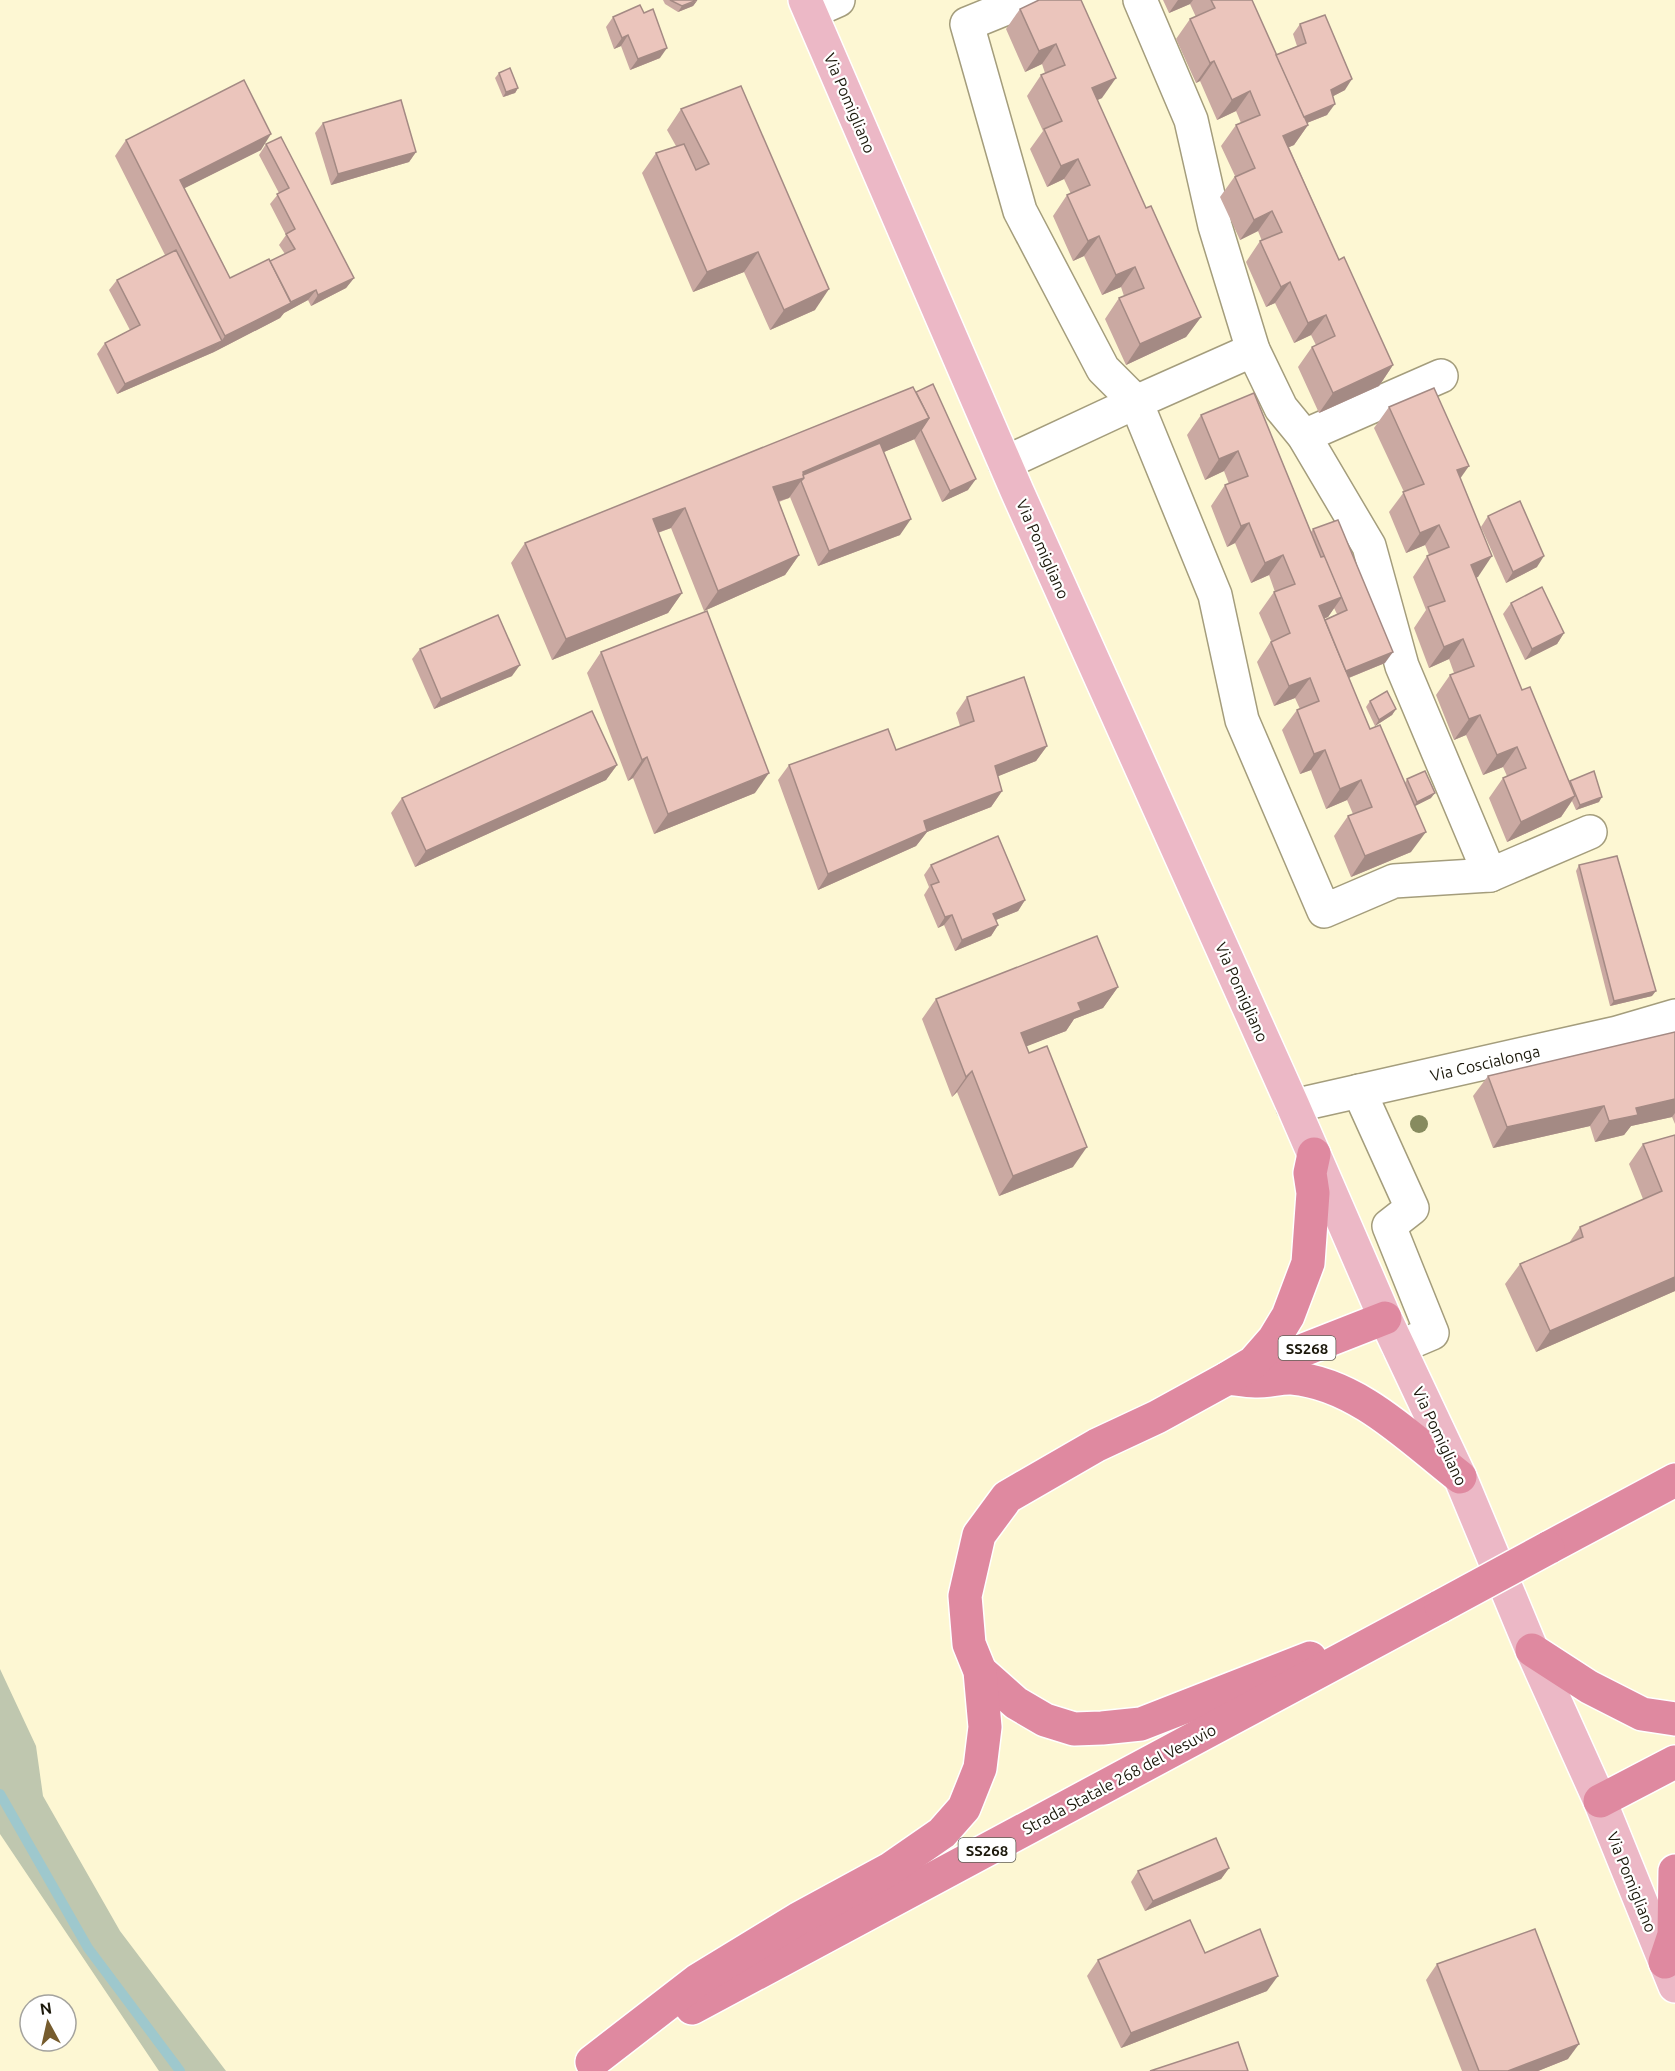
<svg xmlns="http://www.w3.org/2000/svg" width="1675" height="2071" font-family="Ubuntu,sans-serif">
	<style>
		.green { fill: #bfc7af }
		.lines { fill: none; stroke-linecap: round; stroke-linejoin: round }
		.stream { stroke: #9ec8cd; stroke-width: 10 }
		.minor-casing { stroke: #a49d7c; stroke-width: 36 }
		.major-casing { stroke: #fff; stroke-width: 36 }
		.highway-casing { stroke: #fff; stroke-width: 36 }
		.minor { stroke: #fff; stroke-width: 33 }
		.major { stroke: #ecb8c6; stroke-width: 33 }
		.highway { stroke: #df89a0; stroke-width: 33 }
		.highway-bridge-casing { stroke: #fff; stroke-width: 36; stroke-linecap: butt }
		.highway-bridge { stroke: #df89a0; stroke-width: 33 }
		.tree { fill: #878b5f }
		.wall { fill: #caa9a2; fill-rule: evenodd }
		.shaded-wall { fill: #a48a84 }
		.building { fill: #ebc5bc; stroke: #a48a84; stroke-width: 1.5 }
		.labels { text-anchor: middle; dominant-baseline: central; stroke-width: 4.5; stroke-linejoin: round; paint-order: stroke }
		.shield { fill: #fff; stroke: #605e55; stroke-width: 1.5 }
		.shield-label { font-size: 15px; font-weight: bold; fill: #1c190c }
		.street-label { font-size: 16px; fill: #1c190c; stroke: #fff }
	</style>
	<rect width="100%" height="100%" fill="#fdf7d3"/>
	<!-- green -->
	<polygon class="green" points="0,1669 36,1746 43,1796 120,1931 226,2071 159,2071 0,1834"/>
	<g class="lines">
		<!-- stream -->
		<polyline class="stream" points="0,1794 88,1948 180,2071"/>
		<!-- minor casing -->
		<g class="minor-casing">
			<g id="minor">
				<polyline points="1140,0 1191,120 1215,226 1253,350 1281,408 1304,436 1369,546 1402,666 1490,875"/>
				<polyline points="811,12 838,0"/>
				<polyline points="1253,350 1136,402 1215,595 1242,720 1324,911 1394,881 1490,875 1590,832"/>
				<polyline points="1304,436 1441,376"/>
				<polyline points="1005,463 1136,402 1103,369 1020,211 967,24 1026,0"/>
				<polyline points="1359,1091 1412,1208 1389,1226 1432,1333 1399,1347"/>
				<polyline points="1293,1106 1617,1033 1675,1016"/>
			</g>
		</g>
		<!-- major casing -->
		<g class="major-casing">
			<polyline id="major" points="805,0 1017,491 1293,1106 1385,1318 1460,1477 1532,1650 1600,1801 1675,1986"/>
		</g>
		<!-- highway casing -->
		<g class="highway-casing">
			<g id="highway">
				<polyline points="1250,1371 1385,1318"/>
				<path d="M1228 1378C1237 1379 1246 1381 1255 1381 1268 1382 1280 1377 1292 1378 1358 1384 1411 1439 1460 1477"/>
				<polyline points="1548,1548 1675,1480"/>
				<polyline points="1532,1650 1589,1687 1642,1714 1675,1719"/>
				<polyline points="980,1671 1016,1703 1045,1720 1074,1729 1102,1728 1141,1724 1310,1658"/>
				<polyline points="1600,1801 1675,1762"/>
				<polyline points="1665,1962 1674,1935 1675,1871"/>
				<polyline points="692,2008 1441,1606"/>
				<polyline points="592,2062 698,1980 798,1919 890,1869 942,1833 964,1808 980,1768 985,1727 980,1671 969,1644 965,1596 979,1535 1007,1497 1097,1445 1157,1417 1228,1378 1253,1363 1274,1339 1288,1316 1308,1263 1313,1193 1310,1173 1314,1154"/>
			</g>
		</g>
		<!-- minor -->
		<use href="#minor" class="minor"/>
		<!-- major -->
		<use href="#major" class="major"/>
		<!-- highway -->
		<use href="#highway" class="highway"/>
		<!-- highway-bridge casing -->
		<g class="highway-bridge-casing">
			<polyline id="highway-bridge" points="1441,1606 1548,1548"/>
		</g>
		<!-- highway-bridge -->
		<use href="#highway-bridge" class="highway-bridge"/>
	</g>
	<!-- trees -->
	<circle class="tree" cx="1419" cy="1124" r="9"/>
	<!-- wall -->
	<g class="wall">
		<polygon points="663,0 697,0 693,6 678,12 665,4"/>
		<polygon points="1039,0 1102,98 1097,100 1146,208 1201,317 1186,337 1126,365 1105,319 1119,298 1124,296 1121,287 1102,295 1084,256 1073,261 1053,216 1067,195 1071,194 1064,179 1047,187 1030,149 1043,131 1027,96 1041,75 1045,73 1042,64 1025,72 1006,29 1020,9"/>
		<polygon points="1163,0 1252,0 1276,55 1297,46 1293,34 1300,24 1345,90 1333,96 1327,115 1307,123 1308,125 1294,145 1289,147 1339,260 1393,365 1379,386 1319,413 1298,367 1312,347 1316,345 1311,335 1294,343 1275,303 1266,307 1246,262 1260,241 1262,241 1258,231 1240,240 1220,197 1235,176 1221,146 1236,125 1241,123 1236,111 1217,120 1200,81 1196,83 1176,39 1190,19 1196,17 1190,4 1169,13"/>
		<polygon points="613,17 660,58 630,70 621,46 614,49 606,27"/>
		<polygon points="499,73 518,88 515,93 503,97 495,78"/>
		<polygon points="681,109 815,310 770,330 744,272 693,292 642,173 656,153 676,146 667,130"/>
		<polygon points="323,123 416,152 409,162 331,185 315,133"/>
		<polygon points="126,140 261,150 184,188 230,278 270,261 285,254 279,245 286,235 270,204 279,193 259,155 266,144 354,278 346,288 311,306 308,300 284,313 280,318 214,352 117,394 97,354 105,343 130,330 109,290 117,280 165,255 115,156"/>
		<polygon points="913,387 968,490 942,502 914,439 884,452 900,535 818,566 790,497 789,498 779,502 799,555 785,575 704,611 671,528 658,533 682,593 668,613 552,660 511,563 525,543"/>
		<path d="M1254 393 1311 532 1313 529 1385 663 1349 678 1370 729 1405 783 1407 779 1431 798 1415 806 1411 852 1351 877 1334 836 1348 816 1353 814 1347 800 1326 809 1311 770 1300 774 1282 730 1297 710 1300 709 1295 698 1274 706 1257 662 1271 641 1259 613 1274 592H1275L1269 575 1251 583 1235 543 1227 547 1211 506 1225 485 1229 484 1224 471 1205 480 1187 435 1201 415ZM1334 608 1337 614 1325 620V618L1328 617Z"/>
		<polygon points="1389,407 1460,478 1478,577 1476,577 1522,690 1569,782 1570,781 1599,802 1576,810 1572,801 1561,817 1507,842 1489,798 1503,778 1507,776 1503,767 1483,775 1466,735 1454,740 1436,695 1450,675 1454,673 1449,659 1429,668 1414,628 1426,610 1413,577 1427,556 1429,555 1425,545 1406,553 1389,512 1404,492 1374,428"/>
		<polygon points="1488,516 1537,567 1506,583 1481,527"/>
		<polygon points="1511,603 1564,633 1557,644 1525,660 1503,614"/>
		<polygon points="420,649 512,676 434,709 412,659"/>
		<polygon points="601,652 755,793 654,834 633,778 628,781 587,673"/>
		<polygon points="967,697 1047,746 1036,761 998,776 1002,791 991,807 927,832 916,846 818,890 778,780 789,765 896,750 960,726 956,713"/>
		<polygon points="1370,701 1396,709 1392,715 1375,726 1366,707"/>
		<polygon points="617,765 606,780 415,867 391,813 402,798"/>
		<polygon points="931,865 1025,900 1018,911 996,920 998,925 991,936 955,951 944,925 938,928 924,895 929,887 924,875"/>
		<polygon points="1579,865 1652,996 1610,1006 1576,871"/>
		<polygon points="1118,987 1103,1008 1074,1019 1066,1031 1026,1046 1073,1167 999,1196 957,1092 952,1097 922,1019 936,999"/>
		<polygon points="1675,1032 1675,1124 1672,1117 1631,1126 1624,1135 1595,1142 1590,1126 1493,1148 1473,1096 1488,1076"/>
		<polygon points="1675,1135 1675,1291 1536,1352 1505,1284 1520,1264 1569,1243 1580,1227 1643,1199 1629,1164 1643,1144"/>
		<polygon points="1229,1868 1221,1879 1145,1911 1131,1882 1138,1871"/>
		<polygon points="1205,1953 1267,1991 1121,2048 1087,1976 1098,1960"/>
		<polygon points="1437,1964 1568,2059 1538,2071 1462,2071 1426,1980"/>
	</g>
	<!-- shaded-wall -->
	<g class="shaded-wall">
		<polygon points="1178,0 1193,0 1190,4 1169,13"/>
		<polygon points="697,1 693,6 678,12 682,6"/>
		<polygon points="628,35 621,46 614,49 622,38"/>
		<polygon points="1056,44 1042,64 1025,72 1039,51"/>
		<polygon points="667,48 660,58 630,70 638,59"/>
		<polygon points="1214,61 1200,81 1196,83 1210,63"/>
		<polygon points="1116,78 1102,98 1078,109 1092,88"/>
		<polygon points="1352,79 1345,90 1324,101 1331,90"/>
		<polygon points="518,88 515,93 503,97 506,92"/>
		<polygon points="1250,91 1236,111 1217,120 1232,100"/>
		<polygon points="1335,104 1327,115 1294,128 1301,118"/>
		<polygon points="1308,125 1294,145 1269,156 1283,136"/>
		<polygon points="271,134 261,150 169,196 180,180"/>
		<polygon points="416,152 409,162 331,185 338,174"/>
		<polygon points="1078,159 1064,179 1047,187 1061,166"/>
		<polygon points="1272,211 1258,231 1240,240 1254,220"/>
		<polygon points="1099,236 1084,256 1073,261 1088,241"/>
		<polygon points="758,252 744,272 693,292 707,272"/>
		<polygon points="1135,267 1121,287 1102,295 1116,275"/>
		<polygon points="354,278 346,288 311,306 318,295"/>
		<polygon points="1290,282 1275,303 1266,307 1281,287"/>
		<polygon points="829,289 815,310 770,330 784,310"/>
		<polygon points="316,290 308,300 284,313 280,318 214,352 225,336"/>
		<polygon points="1326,315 1311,335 1294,343 1308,323"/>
		<polygon points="1201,317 1186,337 1126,365 1140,344"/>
		<polygon points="222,341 214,352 117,394 125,384"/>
		<polygon points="1393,365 1379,386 1319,413 1333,393"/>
		<polygon points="929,418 915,439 803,486 801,481 789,498 759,507 773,487 803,472"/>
		<polygon points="1238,451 1224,471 1205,480 1219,459"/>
		<polygon points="1469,466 1455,486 1457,470"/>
		<polygon points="976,479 968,490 942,502 950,491"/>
		<polygon points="685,508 671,528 639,539 653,519"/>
		<polygon points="911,519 900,535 818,566 829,551"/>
		<polygon points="1249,523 1235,543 1227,547 1241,526"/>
		<polygon points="1439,525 1425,545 1406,553 1420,533"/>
		<polygon points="799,555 785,575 704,611 718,591"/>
		<polygon points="1283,555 1269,575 1251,583 1265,563"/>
		<polygon points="1492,556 1478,577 1457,585 1471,565"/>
		<polygon points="1544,556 1537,567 1506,583 1513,572"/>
		<polygon points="682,593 668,613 552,660 566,639"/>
		<polygon points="1342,597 1328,617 1305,626 1319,606"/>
		<polygon points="1564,633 1557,644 1525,660 1532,649"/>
		<polygon points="1463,639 1449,659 1429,668 1444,647"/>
		<polygon points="1393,652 1385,663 1336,683 1344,672"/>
		<polygon points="520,665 512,676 434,709 441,699"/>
		<polygon points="1310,678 1295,698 1274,706 1289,686"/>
		<polygon points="1396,709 1392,715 1375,726 1379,720"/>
		<polygon points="1480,715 1466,735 1454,740 1469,719"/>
		<polygon points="1047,746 1036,761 984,782 995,766"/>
		<polygon points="1517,747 1503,767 1483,775 1497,755"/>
		<polygon points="1325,750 1311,770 1300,774 1314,754"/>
		<polygon points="647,757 633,778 628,781 642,760"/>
		<polygon points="617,765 606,780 415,867 426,851"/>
		<polygon points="769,773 755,793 654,834 668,814"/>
		<polygon points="1361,780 1347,800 1326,809 1340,789"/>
		<polygon points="1002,791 991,807 927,832 916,846 818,890 828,874 924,821"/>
		<polygon points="1435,793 1431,798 1413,807 1417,802"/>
		<polygon points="1575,796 1561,817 1507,842 1521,822"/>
		<polygon points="1602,797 1599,802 1576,810 1580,805"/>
		<polygon points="1426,832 1411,852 1351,877 1365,856"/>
		<polygon points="1025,900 1018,911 986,924 993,914"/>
		<polygon points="952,915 944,925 938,928 945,917"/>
		<polygon points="998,925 991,936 955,951 962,940"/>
		<polygon points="1118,987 1103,1008 1074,1019 1066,1031 1007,1054 1021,1033 1078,1003"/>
		<polygon points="1656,991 1652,996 1610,1006 1614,1001"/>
		<polygon points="972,1071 957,1092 952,1097 966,1077"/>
		<polygon points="1675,1099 1675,1113 1672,1117 1631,1126 1624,1135 1595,1142 1609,1121 1636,1108"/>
		<polygon points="1604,1106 1590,1126 1493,1148 1507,1127"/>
		<polygon points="1087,1147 1073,1167 999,1196 1013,1176"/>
		<polygon points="1675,1277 1675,1291 1536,1352 1550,1331"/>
		<polygon points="1229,1868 1221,1879 1145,1911 1153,1901"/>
		<polygon points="1278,1976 1267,1991 1121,2048 1131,2033"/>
		<polygon points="1579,2044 1568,2059 1538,2071 1508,2071"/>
	</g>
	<!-- building -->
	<g class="building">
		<polygon points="670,0 697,0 682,6"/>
		<polygon points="1039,0 1081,0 1116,78 1092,88 1146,208 1151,206 1201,317 1140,344 1119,298 1144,288 1135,267 1116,275 1099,236 1088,241 1067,195 1090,185 1078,159 1061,166 1044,129 1062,121 1041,75 1065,65 1056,44 1039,51 1020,9"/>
		<polygon points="1211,0 1252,0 1308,125 1283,136 1339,260 1344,257 1393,365 1333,393 1312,347 1335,336 1326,315 1308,323 1290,282 1281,287 1260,241 1282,232 1272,211 1254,220 1235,177 1255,168 1236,125 1260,115 1250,91 1232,100 1214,61 1210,63 1190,19 1215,8"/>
		<polygon points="640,5 644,13 653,9 667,48 638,59 628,35 622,38 613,17"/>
		<polygon points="1325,15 1352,79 1331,90 1335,104 1304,117 1276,55 1306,43 1300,24"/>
		<polygon points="510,68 518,88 506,92 499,73"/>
		<polygon points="244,80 271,134 180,180 230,278 269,259 291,303 225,336 126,140"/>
		<polygon points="741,86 829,289 784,310 758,252 707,272 656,153 684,144 696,170 709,164 681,109"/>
		<polygon points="401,100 416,152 338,174 323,123"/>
		<polygon points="281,137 354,278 318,295 316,290 291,302 270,261 295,249 286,234 295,229 277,194 289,188 266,144"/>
		<polygon points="176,250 222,341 125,384 105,343 140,325 117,280"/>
		<polygon points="933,384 976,479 950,491 921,430 929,418 916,392"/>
		<polygon points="913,387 929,418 803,472 804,478 773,487 799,555 718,591 685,508 653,519 682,593 566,639 525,543"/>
		<polygon points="1434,388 1469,466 1457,470 1492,556 1471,565 1522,690 1530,687 1575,796 1521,822 1503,778 1526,768 1517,747 1497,755 1480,715 1469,719 1450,675 1474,666 1463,639 1444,647 1428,607 1445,601 1427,556 1449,547 1439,525 1420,533 1403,492 1424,484 1389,407"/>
		<polygon points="1254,393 1321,557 1325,556 1342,597 1319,606 1370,729 1380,725 1426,832 1365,856 1348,816 1372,807 1361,780 1340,789 1325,750 1314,754 1297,710 1319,701 1310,678 1289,686 1271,642 1290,633 1274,592 1295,584 1283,555 1265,563 1249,523 1241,526 1225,485 1248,476 1238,451 1219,459 1201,415"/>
		<polygon points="880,443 911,519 829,551 801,481 804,478 803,475"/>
		<polygon points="1520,501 1544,556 1513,572 1488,516"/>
		<polygon points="1338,520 1393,652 1346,671 1325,620 1347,610 1313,529"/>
		<polygon points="1542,587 1564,633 1532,649 1511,603"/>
		<polygon points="707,611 769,773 668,814 647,757 642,760 601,652"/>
		<polygon points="498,615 520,665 441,699 420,649"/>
		<polygon points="1024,677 1047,746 995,766 1002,791 924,821 927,831 828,874 789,765 888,729 896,750 974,721 967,697"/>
		<polygon points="1387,691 1396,709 1379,720 1370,701"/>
		<polygon points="592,711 617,765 426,851 402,798"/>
		<polygon points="1425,771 1435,793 1417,802 1407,779"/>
		<polygon points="1594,771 1602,797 1580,805 1570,781"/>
		<polygon points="998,836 1025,900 993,914 998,925 962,940 952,915 945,917 931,885 939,882 931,865"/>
		<polygon points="1617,856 1656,991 1614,1001 1579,865"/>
		<polygon points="1097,936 1118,987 1078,1003 1081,1010 1021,1033 1029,1053 1047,1046 1087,1147 1013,1176 972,1071 966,1077 936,999"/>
		<polygon points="1675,1032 1675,1099 1636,1108 1638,1115 1609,1121 1604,1106 1507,1127 1488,1076"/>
		<polygon points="1675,1135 1675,1277 1550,1331 1520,1264 1583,1237 1580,1227 1662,1191 1643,1144"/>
		<polygon points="1216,1838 1229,1868 1153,1901 1138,1871"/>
		<polygon points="1190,1920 1205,1953 1260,1929 1278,1976 1131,2033 1098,1960"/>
		<polygon points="1535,1929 1579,2044 1508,2071 1479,2071 1437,1964"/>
		<polygon points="1238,2042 1248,2071 1150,2071"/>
	</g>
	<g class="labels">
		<!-- shield labels -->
		<g class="shield">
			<rect x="1278.5" y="1336" width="57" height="24" rx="4.5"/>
			<rect x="958.5" y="1838" width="57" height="24" rx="4.5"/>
		</g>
		<g class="shield-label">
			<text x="1307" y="1348">SS268</text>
			<text x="987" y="1850">SS268</text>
		</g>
		<!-- street labels -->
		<g class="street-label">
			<text transform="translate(850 103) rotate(67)">Via Pomigliano</text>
			<text transform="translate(1043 549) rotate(66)">Via Pomigliano</text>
			<text transform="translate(1242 992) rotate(66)">Via Pomigliano</text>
			<text transform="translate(1485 1063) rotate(-13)">Via Coscialonga</text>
			<text transform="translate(1440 1436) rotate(65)">Via Pomigliano</text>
			<text transform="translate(1119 1779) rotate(-28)">Strada Statale 268 del Vesuvio</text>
			<text transform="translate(1632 1882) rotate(68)">Via Pomigliano</text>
		</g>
	</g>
	<!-- north arrow -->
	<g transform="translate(48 2023) rotate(352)"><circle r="28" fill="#ffffff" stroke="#a4a39e" stroke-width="1.5"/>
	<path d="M0-4.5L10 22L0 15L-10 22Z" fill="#765c2e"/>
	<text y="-9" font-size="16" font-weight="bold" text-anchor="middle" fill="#1c190c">N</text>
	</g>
</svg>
